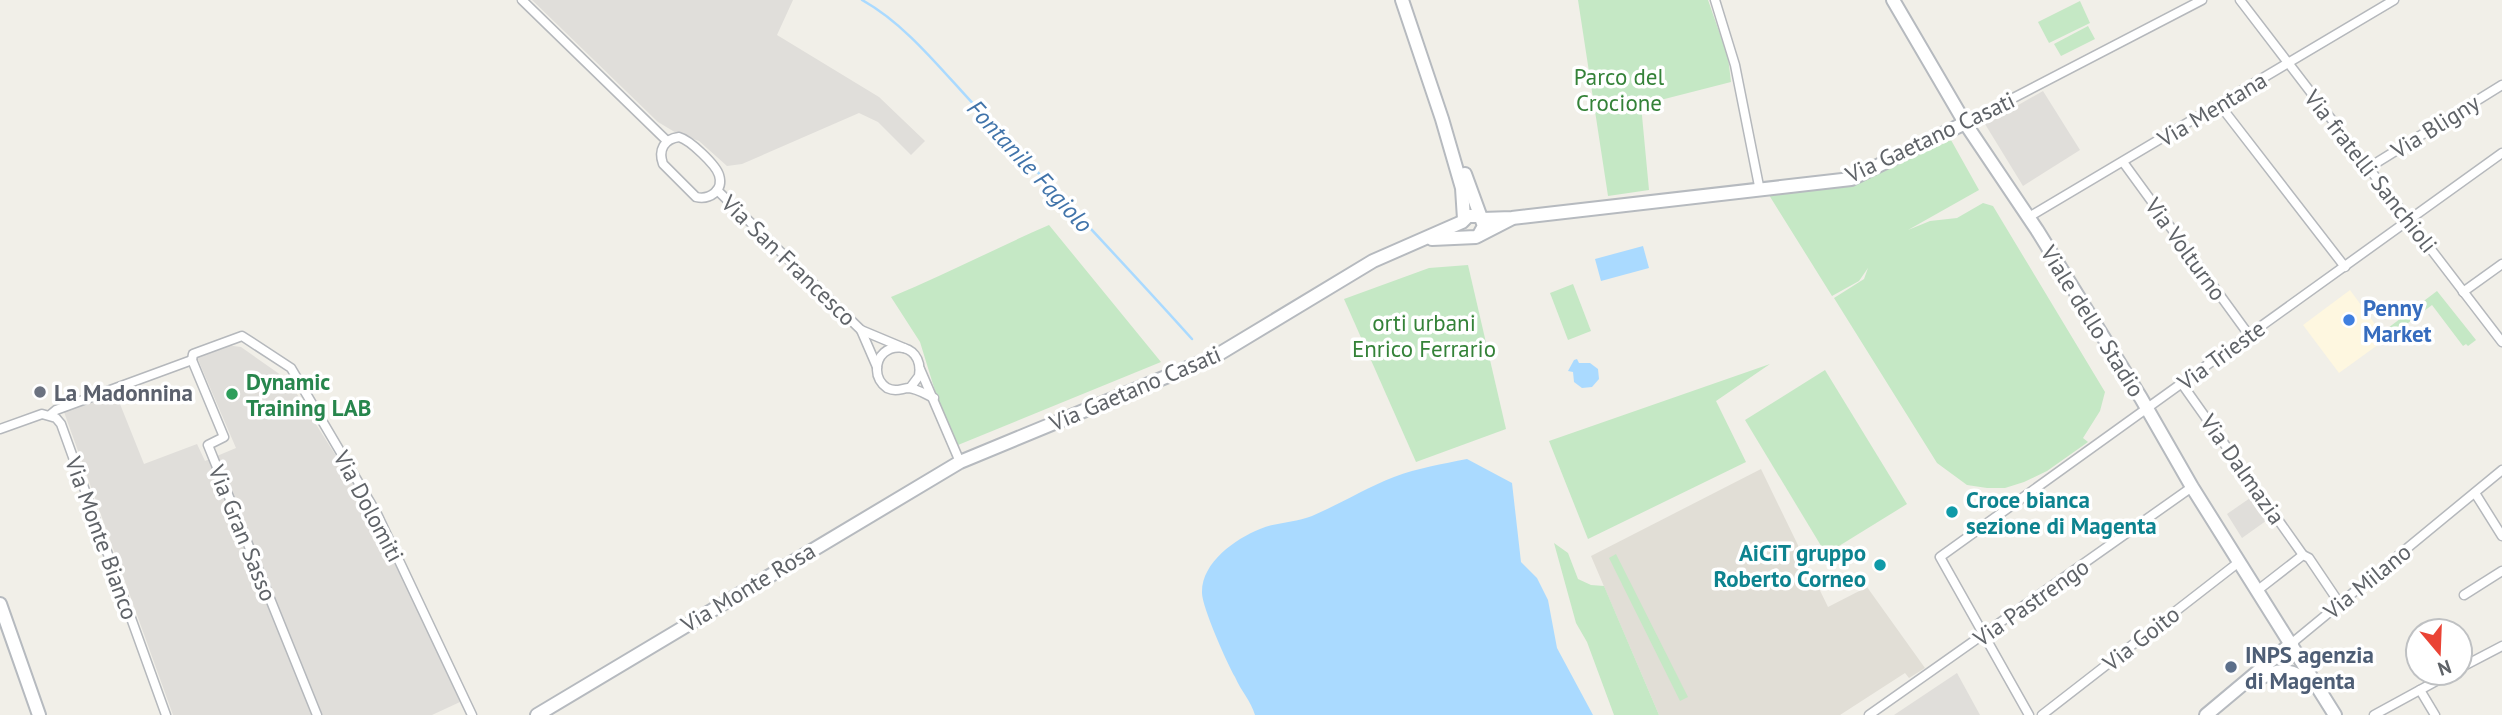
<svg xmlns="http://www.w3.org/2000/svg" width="2502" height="715" font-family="'PT Sans',sans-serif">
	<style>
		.commercial { fill: #fef7e0 }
		.industrial { fill: #e0deda }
		.education { fill: #e1ded6 }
		.green { fill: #c5e8c5 }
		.water { fill: #aadaff }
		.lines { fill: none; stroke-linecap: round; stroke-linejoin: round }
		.stream { stroke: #aadaff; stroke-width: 2.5 }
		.street-casing { stroke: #b5b8bc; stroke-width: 11 }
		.secondary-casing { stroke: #b6babf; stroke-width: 16 }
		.street { stroke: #fff; stroke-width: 8 }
		.secondary { stroke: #fff; stroke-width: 12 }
		.shop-dot { fill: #3f7fe0; stroke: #fff; stroke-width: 2.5 }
		.worship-dot { fill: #6b7280; stroke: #fff; stroke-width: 2.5 }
		.leisure-dot { fill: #2e9e5b; stroke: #fff; stroke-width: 2.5 }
		.culture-dot { fill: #0f9aa8; stroke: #fff; stroke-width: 2.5 }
		.service-dot { fill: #5c6f8a; stroke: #fff; stroke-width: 2.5 }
		.labels { text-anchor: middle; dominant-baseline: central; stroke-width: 7; stroke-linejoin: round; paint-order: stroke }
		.park-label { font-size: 23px; fill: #348238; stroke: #fff }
		.street-label { font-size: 23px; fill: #5f6368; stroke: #fff }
		.shop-label { font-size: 23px; font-weight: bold; fill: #366cbe; stroke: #fff; text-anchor: start }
		.leisure-label { font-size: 23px; font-weight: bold; fill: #27864d; stroke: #fff; text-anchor: start }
		.worship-label { font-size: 23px; font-weight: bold; fill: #5b616d; stroke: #fff; text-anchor: start }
		.culture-label { font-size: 23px; font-weight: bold; fill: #0d838f; stroke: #fff; text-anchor: start }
		.service-label { font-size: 23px; font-weight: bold; fill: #4e5e75; stroke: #fff; text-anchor: start }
		.water-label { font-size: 24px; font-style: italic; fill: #4174aa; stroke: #fff }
	</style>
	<rect width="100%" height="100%" fill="#f1efe8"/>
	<!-- commercial -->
	<polygon class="commercial" points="2350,290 2386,339 2339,373 2303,325"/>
	<!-- industrial -->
	<g class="industrial">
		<polygon points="532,0 793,0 777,35 879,97 925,141 911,155 878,122 859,113 742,164 727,166 699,141 678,134 658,122"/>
		<polygon points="2043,91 2080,150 2023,186 1985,124"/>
		<polygon points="226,345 241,347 288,380 374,516 460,702 432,715 173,715 64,412 116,394 144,464 197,444 205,461 236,448 196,355"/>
		<polygon points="2253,496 2270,518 2242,538 2227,514"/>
		<polygon points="1957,673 1980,715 1894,715"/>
	</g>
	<!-- education -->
	<polygon class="education" points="1761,469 1828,607 1867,587 1925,668 1909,678 1905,673 1840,715 1659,715 1591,556"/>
	<!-- green -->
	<g class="green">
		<polygon points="1578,0 1708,0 1728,57 1731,82 1641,105 1649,190 1608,196"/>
		<polygon points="2080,1 2090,23 2049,43 2038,22"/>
		<polygon points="2088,26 2095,39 2061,56 2054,44"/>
		<polygon points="1951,140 1979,190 1908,230 1930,221 1957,218 1983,203 1993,206 2105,392 2100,411 2083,438 2088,442 2047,471 2024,482 2005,488 1987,488 1967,485 1937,463 1834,298 1864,279 1868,268 1859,281 1832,296 1769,195 1852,186"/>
		<path d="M1049 225 1161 362 958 445 936 394 920 342 891 297C945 275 996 248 1049 225Z"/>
		<polygon points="1468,265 1506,429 1416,462 1344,299 1429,268"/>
		<polygon points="1573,284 1591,331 1568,340 1550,293"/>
		<polygon points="2437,291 2476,340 2468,346 2466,344 2463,346 2432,305 2392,335 2388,328"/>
		<polygon points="1770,364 1716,401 1746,462 1588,539 1549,441"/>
		<polygon points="1825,370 1907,504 1826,554 1745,420"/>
		<polygon points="1554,543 1568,553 1578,579 1591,585 1604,586 1659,715 1614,715 1587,642 1576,623"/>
		<polygon points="1616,554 1688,697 1680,701 1609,558"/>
	</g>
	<!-- water -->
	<g class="water">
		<polygon points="1643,246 1649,268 1601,281 1595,259"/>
		<polygon points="1577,359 1579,363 1590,363 1598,369 1599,379 1592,387 1582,388 1574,382 1573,372 1568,371 1574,360"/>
		<path d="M1467 459 1512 483 1521 562 1537 578 1548 600 1557 648 1593 715H1255C1251 701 1241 691 1235 677 1227 663 1202 607 1202 593 1201 563 1235 539 1260 529 1276 522 1295 523 1312 516 1340 504 1366 488 1394 477 1418 468 1442 464 1467 459Z"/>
	</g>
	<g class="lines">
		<!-- stream -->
		<path class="stream" d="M862 0C907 25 942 71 978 109 1050 185 1122 261 1192 339"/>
		<!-- street casing -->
		<g class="street-casing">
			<g id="street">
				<polyline points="522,0 667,141"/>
				<polyline points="1715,0 1735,65 1760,191"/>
				<polyline points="2240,0 2502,342"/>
				<polyline points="2219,104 2345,267"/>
				<polyline points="1965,123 2202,0"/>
				<path d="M679 137C690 140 716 165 719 175 724 191 709 200 696 197L663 164C658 150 664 139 679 137Z"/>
				<polyline points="2123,162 2249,335"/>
				<polyline points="2368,168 2502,85"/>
				<polyline points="717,190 861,330 904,348"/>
				<polyline points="2029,217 2394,0"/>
				<polyline points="2463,292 2502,264"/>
				<polyline points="861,330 877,367"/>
				<polyline points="192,360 193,354 242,336 291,368 377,514 472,715"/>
				<polyline points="192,360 224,437 208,445 317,715"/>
				<polyline points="920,369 960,462"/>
				<polyline points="2182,384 2303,555"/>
				<path d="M910 388 919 376C925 339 876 339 877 370 877 377 881 384 887 388 896 392 900 389 908 388 916 388 927 395 934 398"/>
				<polyline points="50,415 56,410 192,360"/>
				<polyline points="0,429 42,414 56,418 61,424 166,715"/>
				<polyline points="2475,493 2502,536"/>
				<polyline points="2258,590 2303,555 2309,558 2340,604"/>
				<polyline points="2464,595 2502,571"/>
				<polyline points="2292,643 2502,470"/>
				<polyline points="2460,668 2502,646"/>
				<polyline points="2420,690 2435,715"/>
				<polyline points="1869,715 2192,487"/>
				<polyline points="2029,715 1940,557 2502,153"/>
				<polyline points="2042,715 2239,562"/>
				<polyline points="2374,715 2451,673"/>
			</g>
		</g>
		<!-- secondary casing -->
		<g class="secondary-casing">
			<g id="secondary">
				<polyline points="1402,0 1442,119 1462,188 1464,219"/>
				<polyline points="1893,0 1965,123 2037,230 2141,398 2192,487 2335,715"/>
				<polyline points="1465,174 1484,226 1479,235"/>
				<polyline points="1482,219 1512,218 1851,179 1965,123"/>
				<polyline points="1432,239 1476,237 1511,219"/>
				<polyline points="0,604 39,715"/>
				<path d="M2257 680C2283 665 2292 671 2317 685"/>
				<polyline points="537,715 960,462 1214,357 1373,261 1462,222 1468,216 1480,216"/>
				<polyline points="2206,715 2292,643"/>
			</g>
		</g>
		<!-- street -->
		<use href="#street" class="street"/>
		<!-- secondary -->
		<use href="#secondary" class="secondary"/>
	</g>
	<!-- markers -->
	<circle class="shop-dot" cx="2349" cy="320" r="7"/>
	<circle class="worship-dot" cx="40" cy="392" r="7"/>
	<circle class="leisure-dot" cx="232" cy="394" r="7"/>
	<g class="culture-dot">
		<circle cx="1952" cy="512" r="7"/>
		<circle cx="1880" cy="565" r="7"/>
	</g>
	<circle class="service-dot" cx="2231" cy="667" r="7"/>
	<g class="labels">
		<!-- park labels -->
		<g class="park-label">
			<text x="1619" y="76">Parco del<tspan x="1619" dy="26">Crocione</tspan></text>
			<text x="1424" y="322">orti urbani<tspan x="1424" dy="26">Enrico Ferrario</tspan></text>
		</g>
		<!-- street labels -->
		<g class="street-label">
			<text transform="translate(2212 109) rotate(-31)">Via Mentana</text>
			<text transform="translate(2435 126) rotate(-32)">Via Bligny</text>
			<text transform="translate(1930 137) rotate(-25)">Via Gaetano Casati</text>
			<text transform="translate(2371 171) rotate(52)">Via fratelli Sanchioli</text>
			<text transform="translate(2186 249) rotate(54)">Via Volturno</text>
			<text transform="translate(789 260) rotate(44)">Via San Francesco</text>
			<text transform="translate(2093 321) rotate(58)">Viale dello Stadio</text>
			<text transform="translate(2221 355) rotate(-36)">Via Trieste</text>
			<text transform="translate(1135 388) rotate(-23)">Via Gaetano Casati</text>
			<text transform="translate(2243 469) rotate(55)">Via Dalmazia</text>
			<text transform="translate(369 506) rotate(62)">Via Dolomiti</text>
			<text transform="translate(243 533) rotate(68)">Via Gran Sasso</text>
			<text transform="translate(102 538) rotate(70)">Via Monte Bianco</text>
			<text transform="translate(2367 581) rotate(-39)">Via Milano</text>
			<text transform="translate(748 587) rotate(-31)">Via Monte Rosa</text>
			<text transform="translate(2031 602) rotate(-35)">Via Pastrengo</text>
			<text transform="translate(2141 638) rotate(-38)">Via Goito</text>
		</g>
		<!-- shop labels -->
		<g class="shop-label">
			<text x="2363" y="307">Penny<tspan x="2363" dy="26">Market</tspan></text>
		</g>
		<!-- leisure labels -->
		<g class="leisure-label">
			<text x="246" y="381">Dynamic<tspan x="246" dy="26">Training LAB</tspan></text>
		</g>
		<!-- worship labels -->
		<g class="worship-label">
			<text x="54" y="392">La Madonnina</text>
		</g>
		<!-- culture labels -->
		<g class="culture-label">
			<text x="1966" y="499">Croce bianca<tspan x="1966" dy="26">sezione di Magenta</tspan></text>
			<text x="1866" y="552" text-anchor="end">AiCiT gruppo<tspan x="1866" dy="26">Roberto Corneo</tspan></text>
		</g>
		<!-- service labels -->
		<g class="service-label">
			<text x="2245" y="654">INPS agenzia<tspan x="2245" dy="26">di Magenta</tspan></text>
		</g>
		<!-- water labels -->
		<g class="water-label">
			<text transform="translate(1030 166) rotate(47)">Fontanile Fagiolo</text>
		</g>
	</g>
	<!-- north arrow -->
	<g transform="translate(2439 652) rotate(161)"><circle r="33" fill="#ffffff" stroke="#bfc1c3" stroke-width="2"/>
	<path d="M0-5L12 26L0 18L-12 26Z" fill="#ea4335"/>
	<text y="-10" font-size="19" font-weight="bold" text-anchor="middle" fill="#5f6368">N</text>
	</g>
</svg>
